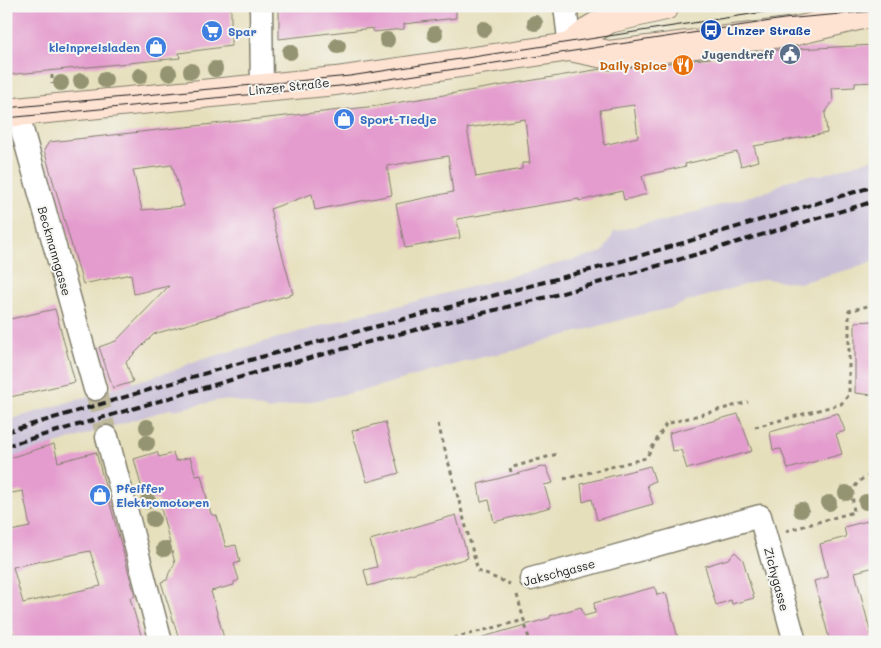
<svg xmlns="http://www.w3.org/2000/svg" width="881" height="648" font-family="Mali,sans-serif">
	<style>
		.industrial { fill: #c9bfd7 }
		.building { fill: #e49cce; fill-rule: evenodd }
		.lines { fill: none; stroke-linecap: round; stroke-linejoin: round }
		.minor-tunnel { stroke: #beb89b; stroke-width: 22; stroke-dasharray: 22 11; stroke-linecap: butt }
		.minor-casing { stroke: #817e6c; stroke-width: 25 }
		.secondary-casing { stroke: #817e6c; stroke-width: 30 }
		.path { stroke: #817e6c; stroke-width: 3; stroke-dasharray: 4 4; stroke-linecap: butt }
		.minor { stroke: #fff; stroke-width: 22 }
		.secondary { stroke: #fee3d2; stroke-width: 28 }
		.tram { stroke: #1c1c1c; stroke-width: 1 }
		.rail { stroke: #1c1c1c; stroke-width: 4; stroke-dasharray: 8 4; stroke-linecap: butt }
		.tree { fill: #949472 }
		.labels { text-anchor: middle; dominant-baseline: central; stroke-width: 4; stroke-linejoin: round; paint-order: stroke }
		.transit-label { font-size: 12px; font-weight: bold; fill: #164399; stroke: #f6f6f2; text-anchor: start }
		.shop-label { font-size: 12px; font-weight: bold; fill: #366cbe; stroke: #f6f6f2; text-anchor: start }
		.service-label { font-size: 12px; font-weight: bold; fill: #4e5e75; stroke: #f6f6f2; text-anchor: end }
		.food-label { font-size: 12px; font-weight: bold; fill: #c56008; stroke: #f6f6f2; text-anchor: end }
		.street-label { font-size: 12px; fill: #1c1c1c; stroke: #f6f6f2 }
	</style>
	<rect width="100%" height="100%" fill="#f6f6f2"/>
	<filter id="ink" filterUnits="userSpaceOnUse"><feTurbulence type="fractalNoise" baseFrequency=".02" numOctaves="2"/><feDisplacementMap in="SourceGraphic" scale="10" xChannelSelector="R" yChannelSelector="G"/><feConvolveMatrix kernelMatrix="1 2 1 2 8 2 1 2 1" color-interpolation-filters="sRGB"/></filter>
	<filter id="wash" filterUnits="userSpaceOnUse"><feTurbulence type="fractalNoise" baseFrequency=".0096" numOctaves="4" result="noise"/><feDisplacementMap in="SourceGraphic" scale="20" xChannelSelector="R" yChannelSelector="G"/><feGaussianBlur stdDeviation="1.12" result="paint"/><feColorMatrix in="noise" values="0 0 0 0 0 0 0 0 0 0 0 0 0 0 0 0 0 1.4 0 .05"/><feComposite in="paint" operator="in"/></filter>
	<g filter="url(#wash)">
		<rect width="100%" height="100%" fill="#e6dfbb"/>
		<!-- industrial -->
		<polygon class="industrial" points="875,158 875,260 862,266 799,283 764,279 686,302 672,308 639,315 530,345 517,350 483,357 365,390 269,410 237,401 221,400 174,410 170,409 6,459 6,421 178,369 190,363 362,314 390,308 603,252 614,232 646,223 662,222 771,190 784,182 803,176 821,175"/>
		<g id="blocks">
			<!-- building -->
			<g class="building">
				<polygon points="6,6 231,6 231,46 179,53 180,58 6,75"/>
				<polygon points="279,6 456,6 456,18 404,24 404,29 373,32 373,28 279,39"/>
				<path d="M875 45V82L855 83V87L832 88 833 101 825 113 827 133 754 146 758 161 741 166 737 152 685 164 686 166 642 176 647 194 624 200 622 191 579 201V199L457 219 460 238 405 248 396 204 453 192 448 156 387 166 392 195 315 210 312 194 270 209 293 294 154 334 126 362 133 382 113 388 99 347 116 341 169 286 134 294 131 274 83 284 44 150 49 142 377 106 601 69 611 70 777 50ZM634 105 638 137 604 145 600 110ZM525 119 530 163H522V169L476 177 467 128ZM172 165 184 206 142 210 133 170Z"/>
				<polygon points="55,309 75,382 6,398 6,320"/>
				<polygon points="873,321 873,328 875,328 875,387 873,387 873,395 855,393 855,322"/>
				<polygon points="838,413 845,431 836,434 842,454 788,469 781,449 773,450 770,432"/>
				<polygon points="738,414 752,451 687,469 681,450 672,451 669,433"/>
				<polygon points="385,422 399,473 367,482 352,431"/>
				<path d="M54 444 58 462 96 452 135 596 130 598 143 642H14L13 632 6 633V532L30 527 23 491 6 494V459ZM90 551 101 586 23 603 13 567Z"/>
				<polygon points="157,452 159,457 173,453 176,461 190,457 196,476 201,475 211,514 217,516 226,547 236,545 240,562 234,564 239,580 234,582 234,585 211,591 225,642 180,642 161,582 167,580 169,573 175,563 159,501 150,499 143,493 134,459"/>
				<polygon points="546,466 553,483 544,485 551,507 494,522 489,500 481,502 478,484"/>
				<polygon points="650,466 655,481 647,485 653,504 597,520 592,499 583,502 581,484"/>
				<polygon points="456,515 468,558 368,586 364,570 377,567 370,540"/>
				<polygon points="875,519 875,567 855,572 872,638 858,642 830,642 814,581 828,577 820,544 846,537 844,527"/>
				<polygon points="735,552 743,560 754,598 732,604 731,600 716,605 705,566 728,559"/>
				<polygon points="655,587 657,595 666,593 679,642 484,642 483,637 550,618 550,616 581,607 584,616 595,613 594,603"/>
			</g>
		</g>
	</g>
	<g filter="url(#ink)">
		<use href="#blocks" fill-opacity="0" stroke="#817e6c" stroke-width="1"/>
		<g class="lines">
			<!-- minor-tunnel -->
			<polyline class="minor-tunnel" points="95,389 107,437"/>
			<!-- minor casing -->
			<g class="minor-casing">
				<g id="minor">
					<polyline points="261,6 262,90"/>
					<polyline points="565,6 570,47"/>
					<polyline points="17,112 95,389"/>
					<polyline points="107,437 161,642"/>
					<polyline points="531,579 588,564 760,516 795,642"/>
				</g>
			</g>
			<!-- secondary casing -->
			<g class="secondary-casing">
				<g id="secondary">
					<polyline points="570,47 592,29 609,19 665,6"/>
					<polyline points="6,113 336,81 570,47 609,55 796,31 875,12"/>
				</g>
			</g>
			<!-- path -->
			<g class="path">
				<polyline points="761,6 761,8"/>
				<polyline points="52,75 52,84"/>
				<polyline points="438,424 478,571 510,584"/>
				<polyline points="755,427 841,404 849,395 849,311 875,304"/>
				<polyline points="511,472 510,468 557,454"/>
				<polyline points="564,479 646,458 666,424 748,402"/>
				<path d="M786 531 854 512C851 491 852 480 875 474"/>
				<polyline points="517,595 530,642"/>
				<polyline points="438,642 524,620"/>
			</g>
			<!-- minor -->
			<use href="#minor" class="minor"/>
			<!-- secondary -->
			<use href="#secondary" class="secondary"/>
			<!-- tram -->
			<g class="tram">
				<polyline points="6,108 350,76 764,12 811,6"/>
				<polyline points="6,118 350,85 784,19 875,11"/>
			</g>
			<!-- rail -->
			<g class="rail">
				<polyline points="6,432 257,358 605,266 875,186"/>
				<polyline points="6,446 258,372 387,337 559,294 664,264 875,201"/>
			</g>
		</g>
		<!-- trees -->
		<g class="tree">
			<circle cx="535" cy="23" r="8"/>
			<circle cx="484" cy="29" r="8"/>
			<circle cx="435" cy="34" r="8"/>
			<circle cx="387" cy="40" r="8"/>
			<circle cx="338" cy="46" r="8"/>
			<circle cx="290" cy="52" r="8"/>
			<circle cx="215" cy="69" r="8"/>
			<circle cx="191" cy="71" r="8"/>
			<circle cx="169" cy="73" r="8"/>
			<circle cx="140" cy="76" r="8"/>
			<circle cx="105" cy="80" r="8"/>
			<circle cx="81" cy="81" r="8"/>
			<circle cx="61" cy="83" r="8"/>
			<circle cx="147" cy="427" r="8"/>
			<circle cx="147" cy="443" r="8"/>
			<circle cx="846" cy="493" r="8"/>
			<circle cx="148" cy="501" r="8"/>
			<circle cx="866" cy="502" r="8"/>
			<circle cx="829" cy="503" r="8"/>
			<circle cx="801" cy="510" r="8"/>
			<circle cx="153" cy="519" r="8"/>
			<circle cx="164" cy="549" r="8"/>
		</g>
	</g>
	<!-- icons -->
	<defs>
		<g id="bus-disc" transform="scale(1.125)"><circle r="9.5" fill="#1a4fb4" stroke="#f6f6f2"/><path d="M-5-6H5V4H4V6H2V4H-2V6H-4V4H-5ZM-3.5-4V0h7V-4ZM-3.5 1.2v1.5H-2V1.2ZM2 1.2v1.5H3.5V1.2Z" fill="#fff"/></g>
		<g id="supermarket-disc" transform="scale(1.125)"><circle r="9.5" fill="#3f7fe0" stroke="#f6f6f2"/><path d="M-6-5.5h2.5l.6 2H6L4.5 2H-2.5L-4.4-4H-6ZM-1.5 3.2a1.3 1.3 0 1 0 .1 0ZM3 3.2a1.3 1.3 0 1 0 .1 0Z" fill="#fff"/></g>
		<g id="shop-disc" transform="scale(1.125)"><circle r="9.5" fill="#3f7fe0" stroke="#f6f6f2"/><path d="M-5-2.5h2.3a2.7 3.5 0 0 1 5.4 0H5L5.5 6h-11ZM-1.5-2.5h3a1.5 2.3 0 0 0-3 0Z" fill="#fff"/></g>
		<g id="civic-disc" transform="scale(1.125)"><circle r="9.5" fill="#5c6f8a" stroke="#f6f6f2"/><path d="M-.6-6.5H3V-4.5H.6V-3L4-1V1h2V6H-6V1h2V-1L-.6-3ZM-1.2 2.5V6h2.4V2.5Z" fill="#fff"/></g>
		<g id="restaurant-disc" transform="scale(1.125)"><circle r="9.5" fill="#e8710a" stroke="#f6f6f2"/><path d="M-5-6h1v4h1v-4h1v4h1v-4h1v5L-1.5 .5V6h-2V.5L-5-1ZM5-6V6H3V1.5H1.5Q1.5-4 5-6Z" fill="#fff"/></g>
	</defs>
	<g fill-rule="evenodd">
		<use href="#bus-disc" x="711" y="30"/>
		<use href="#supermarket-disc" x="212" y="31"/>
		<use href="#shop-disc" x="156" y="47"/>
		<use href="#civic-disc" x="790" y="54"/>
		<use href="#restaurant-disc" x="683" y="65"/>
		<use href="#shop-disc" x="344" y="119"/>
		<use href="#shop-disc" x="100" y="495"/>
	</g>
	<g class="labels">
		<!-- transit labels -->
		<g class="transit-label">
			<text x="727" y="30">Linzer Straße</text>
		</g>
		<!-- shop labels -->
		<g class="shop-label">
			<text x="228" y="31">Spar</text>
			<text x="140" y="47" text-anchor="end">kleinpreisladen</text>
			<text x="360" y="119">Sport-Tiedje</text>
			<text x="116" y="488">Pfeiffer<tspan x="116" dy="14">Elektromotoren</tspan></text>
		</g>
		<!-- service labels -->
		<g class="service-label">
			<text x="774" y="54">Jugendtreff</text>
		</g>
		<!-- food labels -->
		<g class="food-label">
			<text x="667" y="65">Daily Spice</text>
		</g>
		<!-- street labels -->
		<g class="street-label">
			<text transform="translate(289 86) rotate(-6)">Linzer Straße</text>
			<text transform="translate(55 251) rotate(74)">Beckmanngasse</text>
			<text transform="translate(559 572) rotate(-15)">Jakschgasse</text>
			<text transform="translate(777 579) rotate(75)">Zichygasse</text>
		</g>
	</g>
	<!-- margin -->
	<rect width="881" height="648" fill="none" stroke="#f6f6f2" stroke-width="25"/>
</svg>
